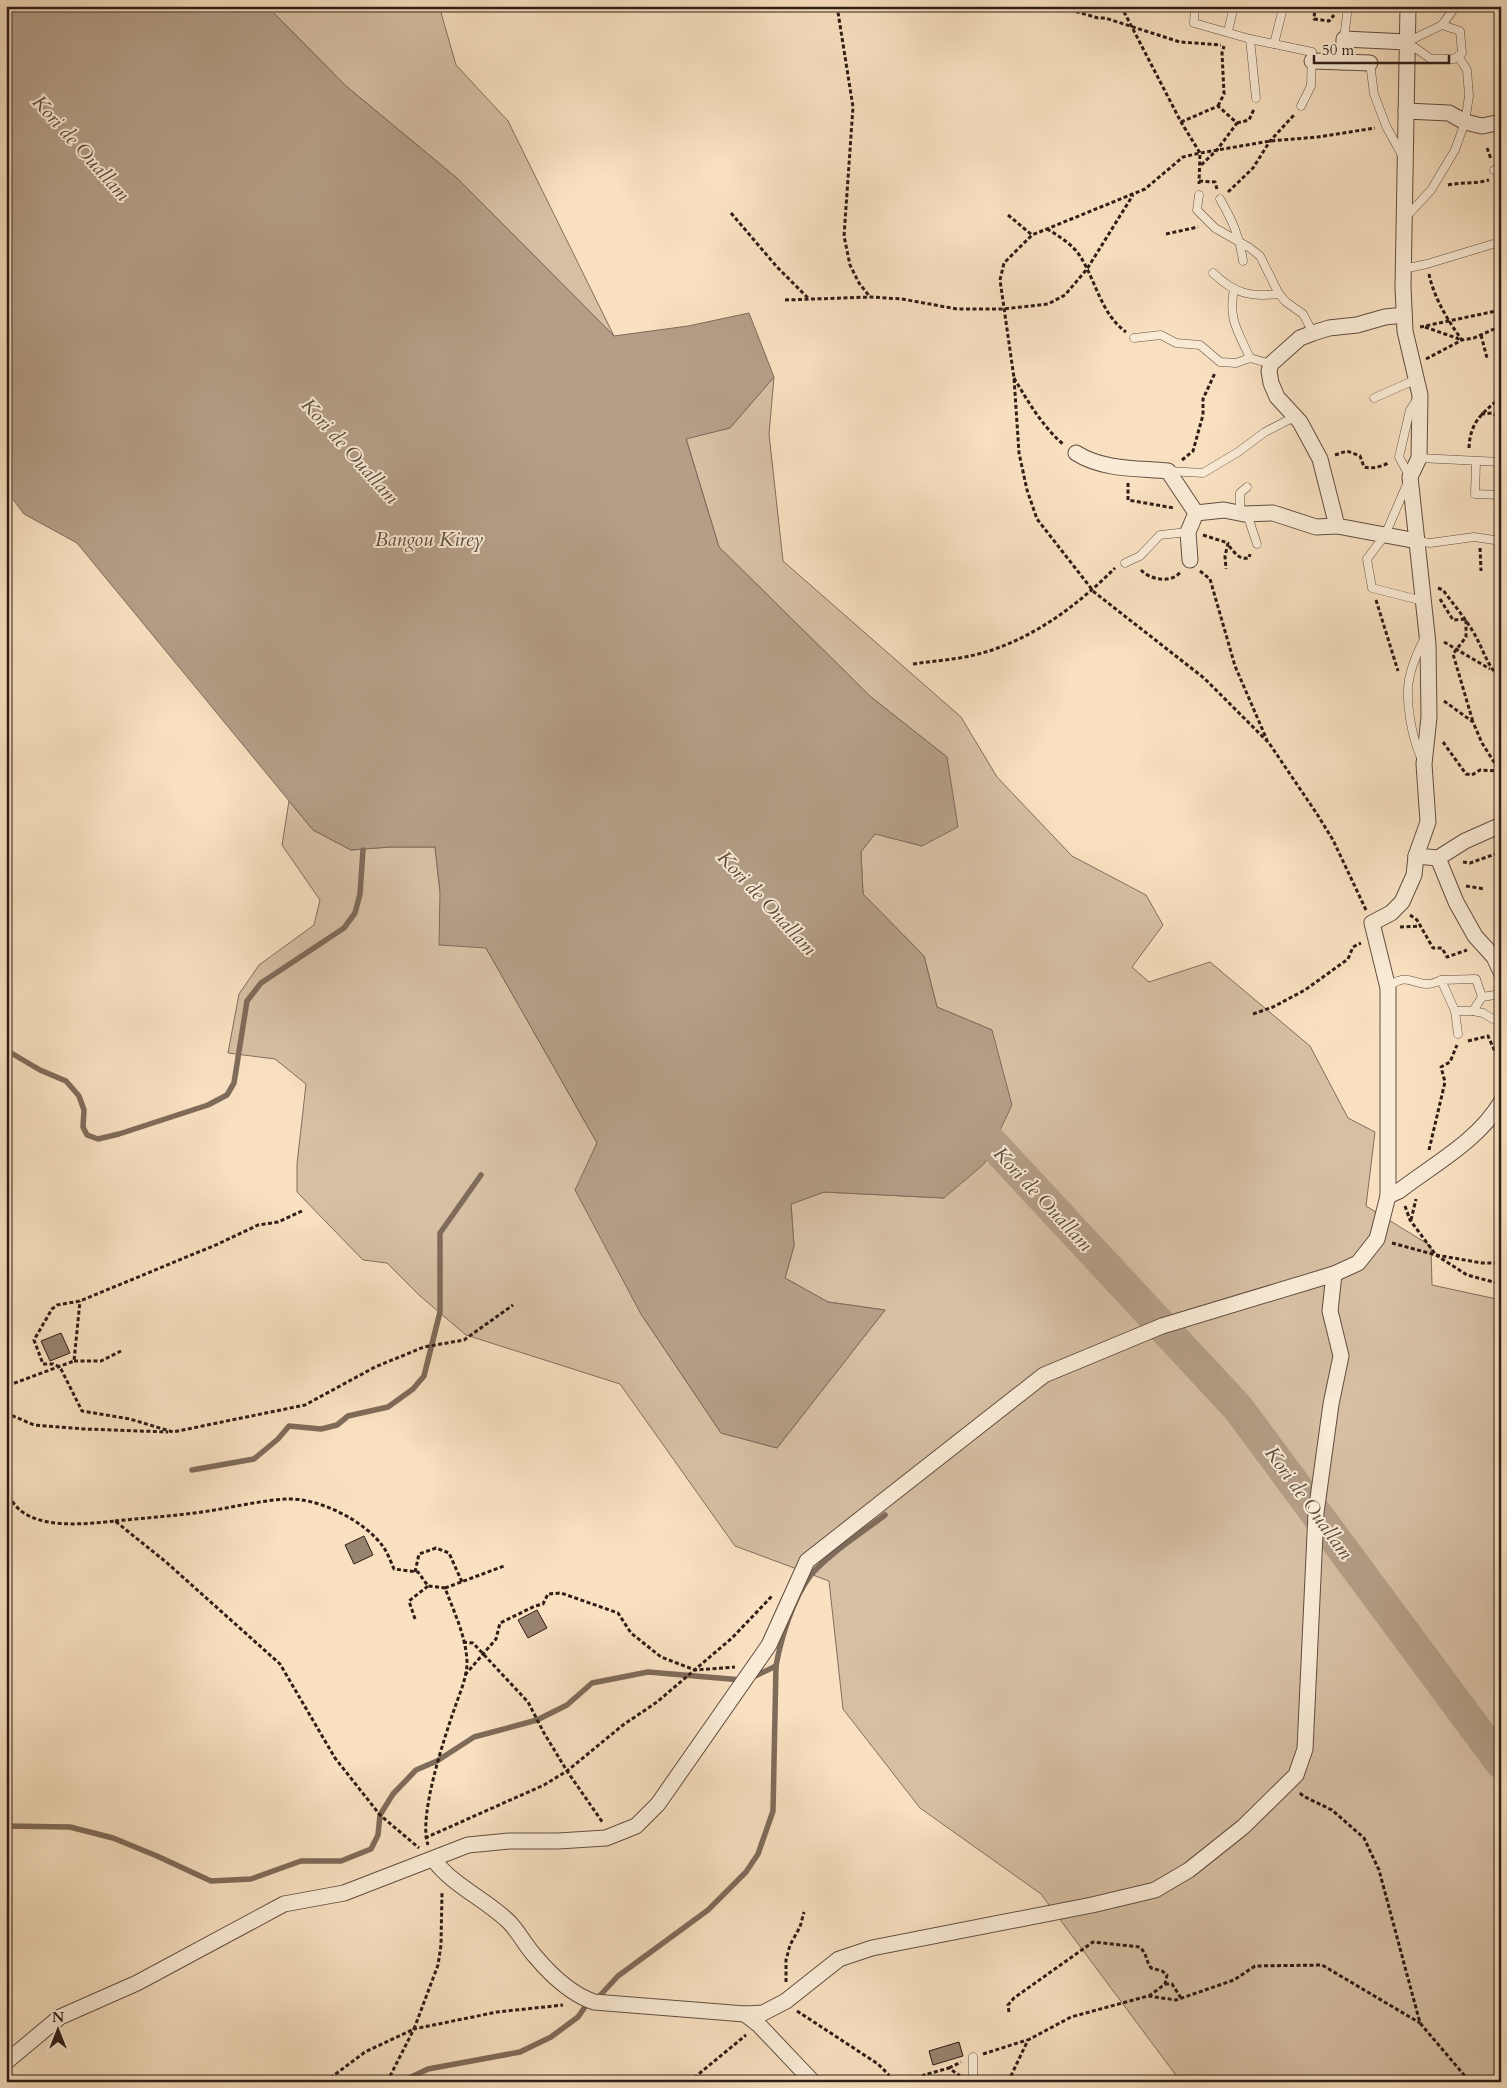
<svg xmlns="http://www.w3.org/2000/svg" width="1507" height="2088" font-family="Cardo,serif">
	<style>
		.green { fill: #d6bfa3; stroke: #826e5d }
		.water { fill: #b49e87; stroke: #7f6b5a }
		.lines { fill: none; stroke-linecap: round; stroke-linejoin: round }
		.stream { stroke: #7f6b5a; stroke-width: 5.5 }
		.river { stroke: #b49e87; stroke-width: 32 }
		.building { fill: #98836f; stroke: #2f1e17 }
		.lane-casing { stroke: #614e41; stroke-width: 9 }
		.street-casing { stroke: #614e41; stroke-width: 17 }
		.path { stroke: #2f1e17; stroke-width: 3; stroke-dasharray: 4 2.5; stroke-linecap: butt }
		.lane { stroke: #faebd6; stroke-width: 8 }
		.street { stroke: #faebd6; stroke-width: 15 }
		.labels { text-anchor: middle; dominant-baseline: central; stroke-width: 4; stroke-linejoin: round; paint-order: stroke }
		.water-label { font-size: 20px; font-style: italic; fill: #5e4b3e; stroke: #faebd6 }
	</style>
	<rect width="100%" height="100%" fill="#f8e0c0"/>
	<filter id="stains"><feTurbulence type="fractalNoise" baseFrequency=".004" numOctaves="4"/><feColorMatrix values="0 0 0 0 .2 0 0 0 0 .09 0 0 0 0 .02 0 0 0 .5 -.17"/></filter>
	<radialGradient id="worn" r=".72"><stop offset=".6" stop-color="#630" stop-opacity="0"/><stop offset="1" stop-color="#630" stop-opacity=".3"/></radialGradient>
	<!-- green -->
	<g class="green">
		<polygon points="267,6 439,6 456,65 508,121 614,336 458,179 346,86"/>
		<polygon points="774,377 769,434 783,561 961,717 997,777 1072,856 1146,895 1163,925 1132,967 1149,982 1210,962 1310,1046 1348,1118 1375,1132 1366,1206 1431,1246 1432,1285 1501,1300 1501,2082 1181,2082 1041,1894 920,1808 843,1709 829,1581 735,1546 620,1384 466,1335 420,1296 387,1263 363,1260 297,1192 297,1164 306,1084 275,1059 228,1053 239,994 259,965 314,925 320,900 282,845 289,801 313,830 351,850 390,847 435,847 440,892 486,948 597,1143 576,1190 641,1314 721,1433 777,1448 885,1310 828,1302 785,1278 794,1246 791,1204 824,1192 944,1198 992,1030 937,1007 924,956 863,894 861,852 875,833 922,846 947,757 871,697 719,547 686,438 730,428"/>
	</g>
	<!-- water -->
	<polygon class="water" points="6,6 267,6 346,86 458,179 614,336 688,326 749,313 774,377 730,428 686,439 719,547 871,697 947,757 958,827 922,846 875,834 861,852 863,894 924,956 937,1007 992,1030 1012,1105 984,1164 944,1198 824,1192 791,1204 794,1246 785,1278 828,1302 885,1310 777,1448 721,1433 641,1314 575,1190 597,1143 486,948 439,945 440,892 435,847 390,847 351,850 313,830 77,543 24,514 6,490"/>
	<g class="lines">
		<!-- stream -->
		<g class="stream">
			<polyline points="6,1050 40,1070 66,1081 79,1096 84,1110 83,1127 87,1135 98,1139 119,1134 208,1105 227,1095 234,1083 247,1001 261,983 344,928 355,913 360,894 363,850"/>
			<polyline points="192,1470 254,1459 278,1439 289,1426 321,1429 337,1425 348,1416 388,1407 413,1389 424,1376 440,1312 440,1233 481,1175"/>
			<polyline points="751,1678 776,1666"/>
			<polyline points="6,1826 70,1827 113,1838 157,1856 211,1881 251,1879 301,1861 341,1861 371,1849 378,1835 380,1815 393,1794 416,1770 437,1761 474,1737 537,1720 567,1705 592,1683 648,1672 742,1680"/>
			<path d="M401 2082 428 2069 520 2052 551 2037 578 2017 587 2004 594 2002 618 1976 708 1910 746 1872 758 1854 773 1811 776 1666C781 1638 793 1599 810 1576 827 1555 863 1532 885 1515"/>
		</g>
		<!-- river -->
		<polyline class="river" points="963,1112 1238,1408 1501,1763"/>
	</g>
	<!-- building -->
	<g class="building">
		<polygon points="61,1333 70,1353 50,1361 41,1341"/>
		<polygon points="364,1536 373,1555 354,1564 345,1545"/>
		<polygon points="537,1610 547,1628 528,1638 518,1620"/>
		<polygon points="959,2042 963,2056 933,2065 929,2051"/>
	</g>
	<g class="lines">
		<!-- lane casing -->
		<g class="lane-casing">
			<g id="lane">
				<polyline points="1195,6 1194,23 1250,39 1312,52 1311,86 1301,106"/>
				<polyline points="1500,6 1501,10"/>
				<polyline points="1442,25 1460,31 1462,53 1454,59 1431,59 1407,42 1442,25 1456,6"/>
				<polyline points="1228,31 1234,6"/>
				<polyline points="1250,39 1256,98"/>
				<polyline points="1344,39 1348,6"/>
				<polyline points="1274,44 1283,8"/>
				<polyline points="1370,63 1374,94 1386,126 1402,155"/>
				<polyline points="1494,170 1501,168"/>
				<polyline points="1199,195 1197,210 1215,228 1250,248 1260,256 1279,294"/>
				<path d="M1220 199C1232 220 1240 237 1243 261"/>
				<polyline points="1406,217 1431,190 1455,150 1465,122 1469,96 1467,70 1458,56"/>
				<polyline points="1403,269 1427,264 1493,244"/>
				<path d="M1213 273C1235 294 1250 297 1279 294L1286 302 1303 314 1313 333"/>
				<path d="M1234 289C1228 320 1238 331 1250 358"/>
				<polyline points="1134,338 1161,335 1176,343 1200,345 1220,362 1236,363 1250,358 1271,364"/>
				<polyline points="1374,398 1417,379"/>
				<polyline points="1418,398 1410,410 1399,457 1410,477 1385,535 1367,559 1372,588 1423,601"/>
				<polyline points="1419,458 1501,462"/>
				<polyline points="1476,462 1475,494 1501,495"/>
				<polyline points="1168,471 1203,473 1238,452 1265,432 1296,416"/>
				<polyline points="1247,487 1240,493 1240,507 1249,520 1257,544"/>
				<polyline points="1417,541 1430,543 1474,537 1501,541"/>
				<polyline points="1125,563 1140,556 1160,535 1188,532"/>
				<path d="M1422 760C1412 739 1404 698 1410 675 1413 662 1418 651 1424 639"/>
				<path d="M1388 988C1390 986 1394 982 1398 981 1413 975 1420 991 1441 980"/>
				<polyline points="1455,1011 1441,980 1476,979 1482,997"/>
				<polyline points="1473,1011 1483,1013 1493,1019"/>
				<polyline points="1458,1034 1455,1011 1473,1011 1482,997 1501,994"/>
				<polyline points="973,2057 973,2082"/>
			</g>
		</g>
		<!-- street casing -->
		<g class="street-casing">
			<g id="street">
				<polyline points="1312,61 1343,62 1344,39 1407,42"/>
				<polyline points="1343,62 1370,63"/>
				<polyline points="1406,111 1449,113 1465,122 1482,126 1501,122"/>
				<polyline points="1404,315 1385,317 1357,325 1329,328 1313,333 1300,338 1271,364 1269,371 1271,383 1277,397 1300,422 1320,459 1337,526 1417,541"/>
				<path d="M1076 453C1103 470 1136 468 1168 471L1196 513"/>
				<polyline points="1190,560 1188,532 1196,513 1224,510 1244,514 1273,513 1316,527 1337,526"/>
				<polyline points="1416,856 1438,858 1456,902 1475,936 1494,957 1501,972"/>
				<polyline points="1438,858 1465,841 1501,825"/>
				<path d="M1388 1196 1399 1191C1434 1164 1478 1141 1501 1102"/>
				<path d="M433 1859C454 1887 486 1899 509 1922 519 1932 525 1945 535 1956 550 1974 571 1994 594 2002L745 2014 763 2013 786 2001 839 1959 872 1948 1092 1905 1155 1890 1189 1870 1243 1827 1296 1775 1305 1749 1316 1513 1331 1404 1341 1356 1330 1311 1334 1274"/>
				<polyline points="745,2014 759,2025 813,2082"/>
				<polyline points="6,2062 60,2017 137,1983 284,1904 344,1893 468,1845 509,1841 558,1841 606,1838 636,1826 658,1804 769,1645 807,1561 877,1506 1044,1375 1162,1326 1334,1274 1358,1263 1377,1239 1388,1196 1388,988 1372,923 1391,913 1402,902 1414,875 1416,856 1428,822 1424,764 1429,717 1428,644 1410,477 1419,458 1420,395 1405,331 1403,287 1408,6"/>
			</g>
		</g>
		<!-- path -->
		<g class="path">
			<polyline points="837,6 853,107 844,236 850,265 859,283 870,297"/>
			<polyline points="1057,6 1098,18 1105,18 1180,42 1221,45"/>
			<polyline points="1121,6 1181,122 1200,153 1199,184"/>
			<polyline points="1315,6 1314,19 1329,21 1334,15"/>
			<polyline points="1218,106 1224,94 1222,53 1224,46"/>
			<polyline points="1181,122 1218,106 1237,123 1217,150 1200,166"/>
			<polyline points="1237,123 1249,120 1254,109"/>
			<polyline points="1487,148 1491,159"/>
			<polyline points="1199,181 1215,182 1217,189"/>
			<path d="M1448 185C1462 182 1476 184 1489 180"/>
			<polyline points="1228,192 1253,168 1270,141 1294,115"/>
			<polyline points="731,213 777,267 809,299"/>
			<polyline points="1008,215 1032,235"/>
			<path d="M1047 229C1059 236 1072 244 1080 256 1096 281 1101 314 1126 332"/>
			<polyline points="1166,234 1198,227"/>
			<path d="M1429 274C1434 298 1448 321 1462 340"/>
			<polyline points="785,300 871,297 902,299 957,309 1003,309 1048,304 1065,295 1087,269 1133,195"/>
			<polyline points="1420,327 1501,310"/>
			<polyline points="1425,327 1462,340"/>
			<polyline points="1481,335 1487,358"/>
			<polyline points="1426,359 1462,340 1474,338 1501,326"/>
			<path d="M1014 378C1029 403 1042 426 1064 445"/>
			<polyline points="1481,414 1492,413 1501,417"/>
			<path d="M1469 448C1470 423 1481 414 1499 399"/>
			<path d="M1335 455 1347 451 1360 456 1364 467C1372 469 1381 467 1388 463"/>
			<polyline points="1182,460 1193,451 1203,415 1203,399 1215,373"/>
			<polyline points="1128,483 1128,500 1174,508"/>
			<polyline points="1203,535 1228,543 1225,556 1226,569"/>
			<path d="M1229 546C1235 553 1239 560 1249 558L1250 554"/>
			<polyline points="1480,548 1481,571"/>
			<path d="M1141 570C1150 580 1173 584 1181 571"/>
			<polyline points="1200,571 1210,579 1235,666 1267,740"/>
			<path d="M1438 588 1443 590C1454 605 1466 619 1475 635 1484 651 1487 666 1501 679"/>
			<polyline points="1440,599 1453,620 1466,619 1466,637 1453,654 1473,722"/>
			<polyline points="1376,600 1398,671"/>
			<polyline points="1444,642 1490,669"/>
			<path d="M913 664C932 661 951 660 970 656 1026 644 1075 608 1115 568"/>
			<polyline points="1444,701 1473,722 1482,743 1501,773"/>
			<polyline points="1443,742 1466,774 1472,775 1480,770 1499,771"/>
			<polyline points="1463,862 1470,863 1501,852"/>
			<polyline points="1466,886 1485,889"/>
			<polyline points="1366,910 1333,840 1317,814 1269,743 1204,678 1094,592 1037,519 1027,490 1019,453 1014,378 1000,280 1004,263 1032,235 1145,189 1183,157 1200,153 1270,141 1318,137 1375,128"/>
			<polyline points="1410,915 1417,920 1433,948 1442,948 1447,957 1467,950"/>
			<polyline points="1400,927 1421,926"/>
			<polyline points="1253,1014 1273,1007 1305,990 1348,959 1353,947 1361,943"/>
			<polyline points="1468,1041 1488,1036 1501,1065"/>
			<polyline points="1429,1150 1445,1082 1441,1067 1450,1062 1457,1045"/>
			<polyline points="1405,1206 1410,1220 1436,1255 1482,1263 1501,1263"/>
			<polyline points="302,1211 278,1222 258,1225 218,1244 80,1301 57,1305 52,1309 34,1340 43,1364 53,1364 60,1367 82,1411 130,1419 173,1432 305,1405 375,1367 424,1347 464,1340 513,1305"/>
			<polyline points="1411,1220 1416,1199"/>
			<polyline points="1392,1243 1436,1255 1467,1275 1501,1284"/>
			<polyline points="74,1361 101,1361 121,1351"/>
			<polyline points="6,1393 12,1384 74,1361 80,1301"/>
			<polyline points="6,1413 34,1425 84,1429 168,1432"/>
			<path d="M6 1483C8 1488 9 1496 12 1501 31 1531 85 1524 115 1521L166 1562 280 1664 335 1758 380 1815 419 1848"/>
			<path d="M115 1521C144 1518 173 1516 202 1512 230 1508 257 1501 285 1499 318 1497 366 1521 384 1548 388 1554 391 1562 394 1569L418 1572 428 1586 445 1588C454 1612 466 1636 467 1662 467 1678 459 1695 454 1710 444 1739 418 1817 428 1845"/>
			<polyline points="415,1572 419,1554 436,1548 449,1553 462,1582"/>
			<polyline points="445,1588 504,1566"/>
			<polyline points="415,1619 409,1601 428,1586"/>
			<polyline points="463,1642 473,1643 528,1702 544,1733 567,1771 603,1823"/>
			<polyline points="465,1675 496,1639 500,1623 535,1606 543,1604 548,1594 561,1593 618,1613 631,1633 661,1657 695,1670 735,1667"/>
			<polyline points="1300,1793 1303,1796 1332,1810 1364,1838 1379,1870 1420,2023 1470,2082"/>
			<polyline points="425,1838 544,1785 567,1771 623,1725 657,1702 732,1638 772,1596"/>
			<polyline points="786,1982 786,1960 790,1945 800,1927 804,1912"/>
			<polyline points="1165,1984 1172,1984 1181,1998"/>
			<polyline points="797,2011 878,2064 888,2074 891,2082"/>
			<path d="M1009 2012 1008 2005 1014 1998 1093 1942 1140 1947C1148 1956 1145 1959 1151 1968L1162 1971 1167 1975 1165 1984 1149 1996"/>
			<polyline points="983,2054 1027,2040"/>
			<polyline points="949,2068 961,2062"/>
			<polyline points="325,2082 365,2052 414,2029 438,1965 441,1945 442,1892"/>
			<polyline points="387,2082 414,2029 497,2012 563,2005"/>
			<polyline points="689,2082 746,2035"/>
			<polyline points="918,2082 924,2075 949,2068 960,2076"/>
			<polyline points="1008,2082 1028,2040 1071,2017 1148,1996 1176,2000 1234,1980 1255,1966 1322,1965 1420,2023"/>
		</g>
		<!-- lane -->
		<use href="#lane" class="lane"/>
		<!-- street -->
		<use href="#street" class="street"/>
	</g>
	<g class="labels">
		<!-- water labels -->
		<g class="water-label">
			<text transform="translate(81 148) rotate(48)">Kori de Ouallam</text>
			<text transform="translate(350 451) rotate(48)">Kori de Ouallam</text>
			<text x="429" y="539">Bangou Kirey</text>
			<text transform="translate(767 903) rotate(47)">Kori de Ouallam</text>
			<text transform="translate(1043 1199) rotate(47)">Kori de Ouallam</text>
			<text transform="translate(1309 1503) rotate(54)">Kori de Ouallam</text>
		</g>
	</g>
	<!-- margin -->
	<rect width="1507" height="2088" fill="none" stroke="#f8e0c0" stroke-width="25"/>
	<rect x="8" y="8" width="1492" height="2073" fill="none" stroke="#2f1e17" stroke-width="2.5"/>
	<rect x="12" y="12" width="1482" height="2063" fill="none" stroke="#2f1e17"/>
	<!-- north arrow -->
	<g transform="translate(58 2030)" stroke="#faebd6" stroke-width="4" paint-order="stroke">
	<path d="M0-4L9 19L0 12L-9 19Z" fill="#2f1e17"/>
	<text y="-8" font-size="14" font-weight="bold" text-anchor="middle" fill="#2f1e17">N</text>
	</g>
	<!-- scale -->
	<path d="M1314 55v8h135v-8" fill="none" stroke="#2f1e17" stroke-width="2.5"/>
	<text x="1322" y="55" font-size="15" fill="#2f1e17" stroke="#faebd6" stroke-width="4" paint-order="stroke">50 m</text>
	<rect width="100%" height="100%" filter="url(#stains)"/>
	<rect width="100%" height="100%" fill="url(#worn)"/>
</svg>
